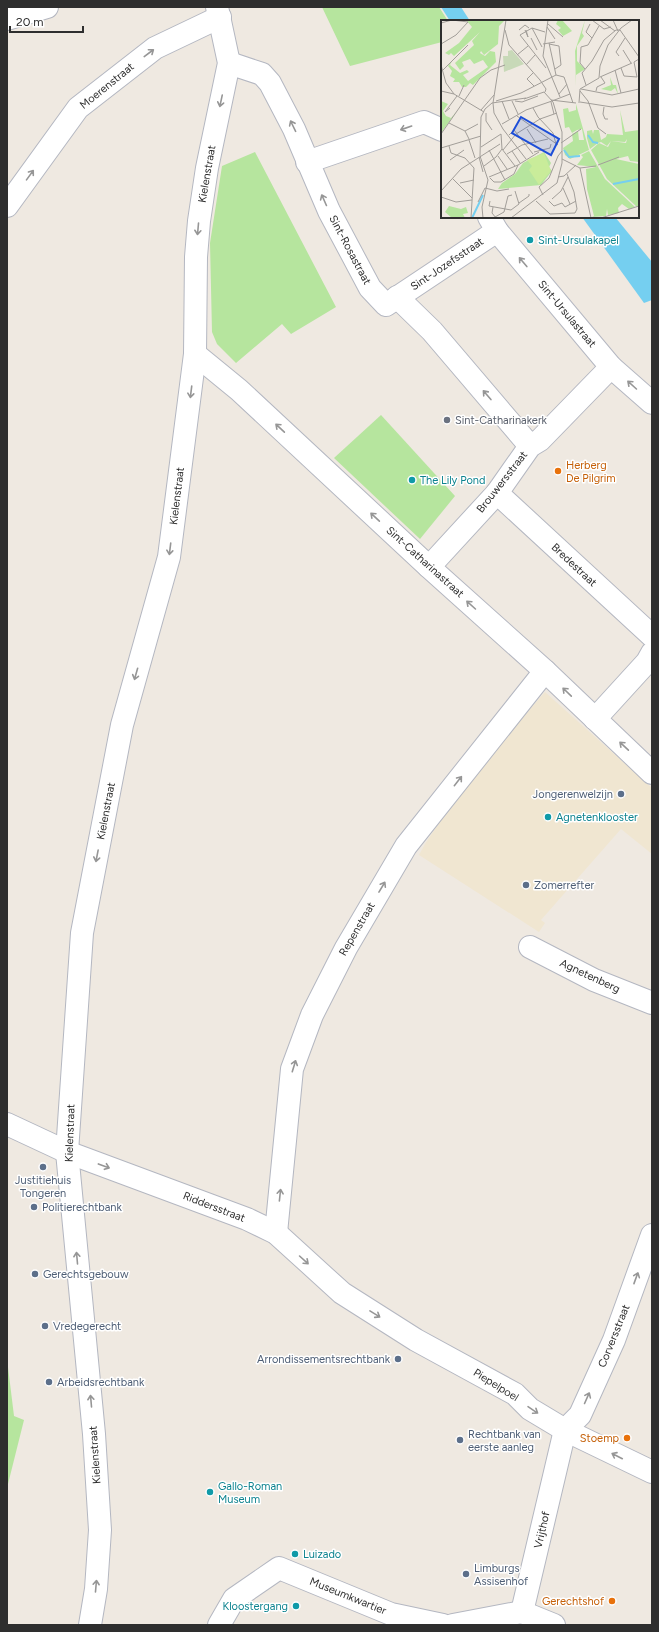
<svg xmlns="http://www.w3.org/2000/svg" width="659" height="1632" font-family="Figtree,sans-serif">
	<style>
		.education { fill: #f0e6d1 }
		.green { fill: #b6e59e }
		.water { fill: #75cff0 }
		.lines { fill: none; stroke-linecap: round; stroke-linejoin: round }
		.street-casing { stroke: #b4b7c1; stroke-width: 24 }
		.street { stroke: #fff; stroke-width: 22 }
		.oneway { stroke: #969696 }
		.culture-dot { fill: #0f9aa8; stroke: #fff; stroke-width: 1.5 }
		.worship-dot { fill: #6b7280; stroke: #fff; stroke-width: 1.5 }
		.food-dot { fill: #e8710a; stroke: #fff; stroke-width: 1.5 }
		.service-dot { fill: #5c6f8a; stroke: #fff; stroke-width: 1.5 }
		.labels { text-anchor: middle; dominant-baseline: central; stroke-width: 3; stroke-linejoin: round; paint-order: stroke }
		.street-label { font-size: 11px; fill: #2e2e2e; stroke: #fff }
		.culture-label { font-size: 11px; fill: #0d838f; stroke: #fff; text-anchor: start }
		.worship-label { font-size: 11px; fill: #5b616d; stroke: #fff; text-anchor: start }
		.food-label { font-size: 11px; fill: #c56008; stroke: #fff; text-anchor: end }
		.service-label { font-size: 11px; fill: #4e5e75; stroke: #fff; text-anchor: start }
		.inset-river { fill: none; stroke: #75cff0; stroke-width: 2 }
		.inset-road { fill: none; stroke: #a29e99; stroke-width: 1 }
		.view { fill: #1d4ed8; fill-opacity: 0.15; stroke: #1d4ed8; stroke-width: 2 }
		.inset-edge { fill: none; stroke: #2e2e2e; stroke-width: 2 }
	</style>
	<rect width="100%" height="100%" fill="#efe9e1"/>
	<!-- education -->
	<polygon class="education" points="545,692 652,788 652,854 621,829 541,920 545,923 539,932 419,855 425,844 451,805 502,741"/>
	<!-- green -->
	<g class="green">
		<polygon points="322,7 439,7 448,21 442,21 442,42 350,66"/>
		<polygon points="255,152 336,307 291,334 282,324 236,363 217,344 212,332 210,243 222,166"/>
		<polygon points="381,415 455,496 420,539 334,458"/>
		<polygon points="7,1359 14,1416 24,1420 8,1484 7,1484"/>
	</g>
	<!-- water -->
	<g class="water">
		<polygon points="441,7 461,7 470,21 450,21"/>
		<polygon points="582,217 615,217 652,262 652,300 644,303"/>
	</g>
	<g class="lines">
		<!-- street casing -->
		<g class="street-casing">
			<g id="street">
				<polyline points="7,19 47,7"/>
				<polyline points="229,63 262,74 270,83 294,129 329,211 370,288 386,305 497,231"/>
				<polyline points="307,162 424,122 442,130"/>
				<polyline points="7,206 78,108 155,48 220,17"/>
				<polyline points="489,217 497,231 611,367 652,403"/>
				<polyline points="397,297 432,331 530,446"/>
				<polyline points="195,354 239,390 429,567 545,671 652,773"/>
				<polyline points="497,493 652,636"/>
				<polyline points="429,567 497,493 530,446 540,440 611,367"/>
				<polyline points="595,719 647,662 652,653"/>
				<polyline points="530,947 594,980 652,1003"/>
				<polyline points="7,1124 67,1152 247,1219 276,1233 342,1293 416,1340 515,1394 530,1409 565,1430 652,1472"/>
				<polyline points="276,1233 292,1069 312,1015 346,948 406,846 545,671"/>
				<polyline points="565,1430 580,1415 614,1340 652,1235"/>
				<polyline points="522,1612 565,1430"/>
				<polyline points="522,1612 554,1625"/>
				<polyline points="90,1625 96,1589 100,1530 94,1434 67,1152 82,933 122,725 169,557 195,354 196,257 199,221 207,168 229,63 217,7"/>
				<polyline points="219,1625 234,1599 279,1568 391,1614 443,1625"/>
				<polyline points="453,1625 522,1612"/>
			</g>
		</g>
		<!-- street -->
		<use href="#street" class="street"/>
	</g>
	<!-- one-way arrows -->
	<defs><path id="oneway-shaft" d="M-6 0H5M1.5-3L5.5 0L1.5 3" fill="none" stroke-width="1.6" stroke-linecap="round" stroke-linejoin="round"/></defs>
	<g class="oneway">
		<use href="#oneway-shaft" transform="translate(149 53) rotate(-37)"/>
		<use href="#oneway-shaft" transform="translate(221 101) rotate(102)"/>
		<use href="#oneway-shaft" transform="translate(293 126) rotate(-116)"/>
		<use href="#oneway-shaft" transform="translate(406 128) rotate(161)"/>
		<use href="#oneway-shaft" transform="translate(30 175) rotate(-54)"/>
		<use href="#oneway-shaft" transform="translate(324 200) rotate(-114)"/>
		<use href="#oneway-shaft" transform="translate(198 229) rotate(95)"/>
		<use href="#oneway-shaft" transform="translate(523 262) rotate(-130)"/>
		<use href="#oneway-shaft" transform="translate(632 385) rotate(-138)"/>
		<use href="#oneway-shaft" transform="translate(191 392) rotate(97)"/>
		<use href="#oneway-shaft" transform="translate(487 395) rotate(-131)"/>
		<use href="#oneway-shaft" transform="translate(280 428) rotate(-137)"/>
		<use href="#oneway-shaft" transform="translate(375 517) rotate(-137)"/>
		<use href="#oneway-shaft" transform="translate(170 549) rotate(97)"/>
		<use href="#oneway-shaft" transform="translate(471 605) rotate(-138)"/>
		<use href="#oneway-shaft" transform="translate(136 674) rotate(106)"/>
		<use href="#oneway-shaft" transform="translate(567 692) rotate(-136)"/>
		<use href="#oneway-shaft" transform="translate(624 746) rotate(-137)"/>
		<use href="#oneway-shaft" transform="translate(458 781) rotate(-52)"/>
		<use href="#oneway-shaft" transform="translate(97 856) rotate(101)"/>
		<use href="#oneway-shaft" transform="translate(382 887) rotate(-59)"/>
		<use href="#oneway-shaft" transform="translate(294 1066) rotate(-73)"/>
		<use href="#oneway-shaft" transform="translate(104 1166) rotate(20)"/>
		<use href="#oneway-shaft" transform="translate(280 1195) rotate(-84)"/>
		<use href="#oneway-shaft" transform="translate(77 1258) rotate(-95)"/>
		<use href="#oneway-shaft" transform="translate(304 1260) rotate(42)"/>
		<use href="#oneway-shaft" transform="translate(636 1278) rotate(-70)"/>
		<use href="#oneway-shaft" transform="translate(375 1314) rotate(32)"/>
		<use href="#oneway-shaft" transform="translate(587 1398) rotate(-66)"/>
		<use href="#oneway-shaft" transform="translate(91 1401) rotate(-95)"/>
		<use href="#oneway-shaft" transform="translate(533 1410) rotate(34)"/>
		<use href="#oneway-shaft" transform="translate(617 1456) rotate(-153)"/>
		<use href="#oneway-shaft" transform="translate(96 1586) rotate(-85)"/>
	</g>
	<!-- markers -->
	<g class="culture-dot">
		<circle cx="530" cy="240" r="4"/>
		<circle cx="412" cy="480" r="4"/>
		<circle cx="548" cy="817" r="4"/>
		<circle cx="210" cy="1492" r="4"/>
		<circle cx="295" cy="1554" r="4"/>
		<circle cx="296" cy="1606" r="4"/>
	</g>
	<circle class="worship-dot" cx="447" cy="420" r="4"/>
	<g class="food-dot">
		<circle cx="558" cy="471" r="4"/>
		<circle cx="627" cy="1438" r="4"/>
		<circle cx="612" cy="1601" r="4"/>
	</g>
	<g class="service-dot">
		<circle cx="621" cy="794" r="4"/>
		<circle cx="526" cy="885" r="4"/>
		<circle cx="43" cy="1167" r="4"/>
		<circle cx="34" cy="1207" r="4"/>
		<circle cx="35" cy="1274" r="4"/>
		<circle cx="45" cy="1326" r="4"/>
		<circle cx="398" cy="1359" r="4"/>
		<circle cx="49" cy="1382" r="4"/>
		<circle cx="460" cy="1440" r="4"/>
		<circle cx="466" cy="1574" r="4"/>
	</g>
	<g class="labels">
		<!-- street labels -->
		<g class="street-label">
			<text transform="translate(107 86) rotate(-39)">Moerenstraat</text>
			<text transform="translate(207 174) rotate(-80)">Kielenstraat</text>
			<text transform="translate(350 250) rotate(62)">Sint-Rosastraat</text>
			<text transform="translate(447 264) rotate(-34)">Sint-Jozefsstraat</text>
			<text transform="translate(567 314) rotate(50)">Sint-Ursulastraat</text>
			<text transform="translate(502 482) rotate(-52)">Brouwersstraat</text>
			<text transform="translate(177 496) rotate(-83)">Kielenstraat</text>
			<text transform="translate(425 562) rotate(42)">Sint-Catharinastraat</text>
			<text transform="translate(574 565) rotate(43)">Bredestraat</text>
			<text transform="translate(106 811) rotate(-79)">Kielenstraat</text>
			<text transform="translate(357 929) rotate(-60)">Repenstraat</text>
			<text transform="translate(590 976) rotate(25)">Agnetenberg</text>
			<text transform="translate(70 1133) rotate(-88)">Kielenstraat</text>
			<text transform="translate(214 1207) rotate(21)">Riddersstraat</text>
			<text transform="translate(614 1336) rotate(-68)">Corversstraat</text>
			<text transform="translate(496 1385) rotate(32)">Piepelpoel</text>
			<text transform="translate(95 1455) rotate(-94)">Kielenstraat</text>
			<text transform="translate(542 1530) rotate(-77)">Vrijthof</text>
			<text transform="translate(348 1596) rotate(22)">Museumkwartier</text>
		</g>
		<!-- culture labels -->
		<g class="culture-label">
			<text x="538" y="240">Sint-Ursulakapel</text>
			<text x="420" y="480">The Lily Pond</text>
			<text x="556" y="817">Agnetenklooster</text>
			<text x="218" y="1486">Gallo-Roman<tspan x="218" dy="13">Museum</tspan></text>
			<text x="303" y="1554">Luizado</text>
			<text x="288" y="1606" text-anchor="end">Kloostergang</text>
		</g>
		<!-- worship labels -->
		<g class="worship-label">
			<text x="455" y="420">Sint-Catharinakerk</text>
		</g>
		<!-- food labels -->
		<g class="food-label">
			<text x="566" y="465" text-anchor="start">Herberg<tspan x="566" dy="13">De Pilgrim</tspan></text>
			<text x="619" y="1438">Stoemp</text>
			<text x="604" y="1601">Gerechtshof</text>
		</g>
		<!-- service labels -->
		<g class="service-label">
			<text x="613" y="794" text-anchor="end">Jongerenwelzijn</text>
			<text x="534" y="885">Zomerrefter</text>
			<text x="43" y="1180" text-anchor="middle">Justitiehuis<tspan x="43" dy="13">Tongeren</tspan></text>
			<text x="42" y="1207">Politierechtbank</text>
			<text x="43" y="1274">Gerechtsgebouw</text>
			<text x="53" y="1326">Vredegerecht</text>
			<text x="390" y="1359" text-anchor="end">Arrondissementsrechtbank</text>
			<text x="57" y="1382">Arbeidsrechtbank</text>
			<text x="468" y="1434">Rechtbank van<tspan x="468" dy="13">eerste aanleg</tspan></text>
			<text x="474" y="1568">Limburgs<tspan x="474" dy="13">Assisenhof</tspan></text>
		</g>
	</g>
	<!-- overview -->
	<g transform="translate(441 20)">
		<rect width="198" height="198" fill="#efe9e1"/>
		<path d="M25 0 63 1 58 6 57 24 43 35 40 31 39 33 44 36 49 31 54 32 55 42 32 65 29 63 25 67H21L18 62H12L14 59 9 56 11 51 7 46 11 41 9 45 19 53 26 50 28 52 22 55 27 61 47 47 42 40 33 44 29 39 21 42 23 46 19 50 14 43 33 25 31 21 39 12 13 36 10 33 8 35 4 33 18 23 31 7ZM117 0H121L131 11 122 16 117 10 120 8 115 4ZM144 0 141 13 143 16 136 26V41L144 49 135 55V66L134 31ZM169 57 172 65H175L177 74 174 68 170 71 160 69 170 65ZM0 81 7 84 2 91 5 96 10 98 16 91 0 113ZM135 84 148 130 129 139 124 135 122 128 132 121 131 114 137 111 138 120H143L141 109 136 110 131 113 128 107 124 108 122 89 127 88 128 92 135 90ZM179 90 184 112 198 110V114L187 118 198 114V142L189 141 187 136 175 139 198 144V186L196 187 166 159 150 130 158 123 167 127 170 121 185 123 186 119 184 122 170 121 166 126 160 122 157 123 149 129 146 118V111L151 110 152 114 153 110H158L160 120 165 117 166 114 182 115ZM148 131 164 159 194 187 188 189 181 184 177 188 178 193 167 195 166 189 165 196 151 197 153 196 146 169 145 149 155 147 136 145 142 137 140 135ZM103 132 110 143 108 147 111 151 100 165 57 169 61 163 74 154 82 143ZM8 186 20 189 25 187 27 193 22 194 24 198H11L4 192Z" fill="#b6e59e"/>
		<path d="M71 30 83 44 63 52 62 36H67V31Z" fill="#c8d9b8"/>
		<path d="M103 133 110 151 98 165 88 150 91 146 86 140Z" fill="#c9ec9a"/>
		<path class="inset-river" d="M147 115 152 122 157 123M123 130 128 137 139 136M172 164 198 159M31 198 42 175"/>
		<path class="inset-road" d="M107 0 102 36 119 77M151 0 163 9 170 7M159 0 174 11M172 0 177 11M0 3 11 0 27 2 15 15 0 24M107 4 122 17M149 4 145 12 151 18M106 7 114 19M91 8 79 15 105 48M91 8 101 27M91 8 104 12M64 10 68 25 99 60 105 69 104 72M78 10 84 5 88 8M84 10 87 17 85 10M90 18 96 30M108 23 115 55M102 24 114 22M108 24 118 26 120 45 114 49M182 30 190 43M76 35 87 26M178 36 175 32 184 18M0 45 5 63 13 74 43 92M85 45 94 35M180 48 183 56 196 57 193 42 198 39M144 49 139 43 140 27 147 25 158 6M2 50 27 25M174 50 180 73M92 53 86 59 93 66M115 55 123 57 129 74M159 57 191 43M145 65 141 53 151 41 163 20 175 10H179L198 37M140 69 171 75 198 69M0 71 13 74M139 71 147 81 157 108 165 114M155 71 156 67 164 63 160 57M118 74 126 64M18 76 23 65M83 79 103 72 112 82M110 80 135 83M55 81 80 73 115 55M61 81 68 99M71 81 77 94M74 81 81 82 97 76M111 81 129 74 132 83M110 82 113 94M139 82 171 87 198 83M52 83 53 93 62 109 85 139M52 83 65 0M138 83 139 69 158 58 159 46 167 25 180 8 191 0M163 87 162 94 164 99H167M9 88 4 92 16 76M92 88 97 97 112 113 115 124M40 90 53 75M45 93V101L51 110M76 96 117 125M8 103 24 111 28 119M61 104 85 90 111 81M86 109 95 123M24 111 37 104M0 114 39 58 50 50 64 45M68 115 73 110 92 134M28 120 34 138M120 123 140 109M8 126 10 133 24 138 33 148 30 198M40 127 60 114 61 129M0 128 40 116M61 129 74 146M48 130 64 160M62 130 75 114 99 99 116 93M71 131 79 143M93 132 109 128 110 124M66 134 81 125 107 119M57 136 66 149M38 137 42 152M121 139 139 148 150 198M9 140 23 130M77 145 98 132M157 145 178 137M43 146 55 137 61 129M139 148 155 146M48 157 77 145M117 157 123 156 135 145M49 158 53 162H60L73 154 77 145M12 159 31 178M19 163 33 160M122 168 129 184M0 171 20 149 59 124M102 175 98 167 108 158 117 136 121 131M0 177 15 182 31 180M111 179 120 171 127 157M49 181 48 186 70 190 78 184 74 171M95 181 109 194 134 193 136 189 133 172 126 154M108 181 113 186 121 183 124 187 135 181M37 182 44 168 56 171 68 169M78 183 88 176V174M52 187 51 193 55 198M54 197 63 192 67 176 71 175M42 198 41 187 47 160 39 136 40 97 44 89 51 83 85 78M70 198 116 163 121 143V112L112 82M160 198 198 186"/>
		<path class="view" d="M80 97 118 119 110 135 71 113Z"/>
		<rect width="198" height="198" class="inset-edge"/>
	</g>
	<!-- border -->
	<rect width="659" height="1632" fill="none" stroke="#2e2e2e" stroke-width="16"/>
	<!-- scale -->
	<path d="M10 26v6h73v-6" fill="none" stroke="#2e2e2e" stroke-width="2"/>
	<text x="16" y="26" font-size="12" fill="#2e2e2e" stroke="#ffffff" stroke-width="3" paint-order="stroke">20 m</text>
</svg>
